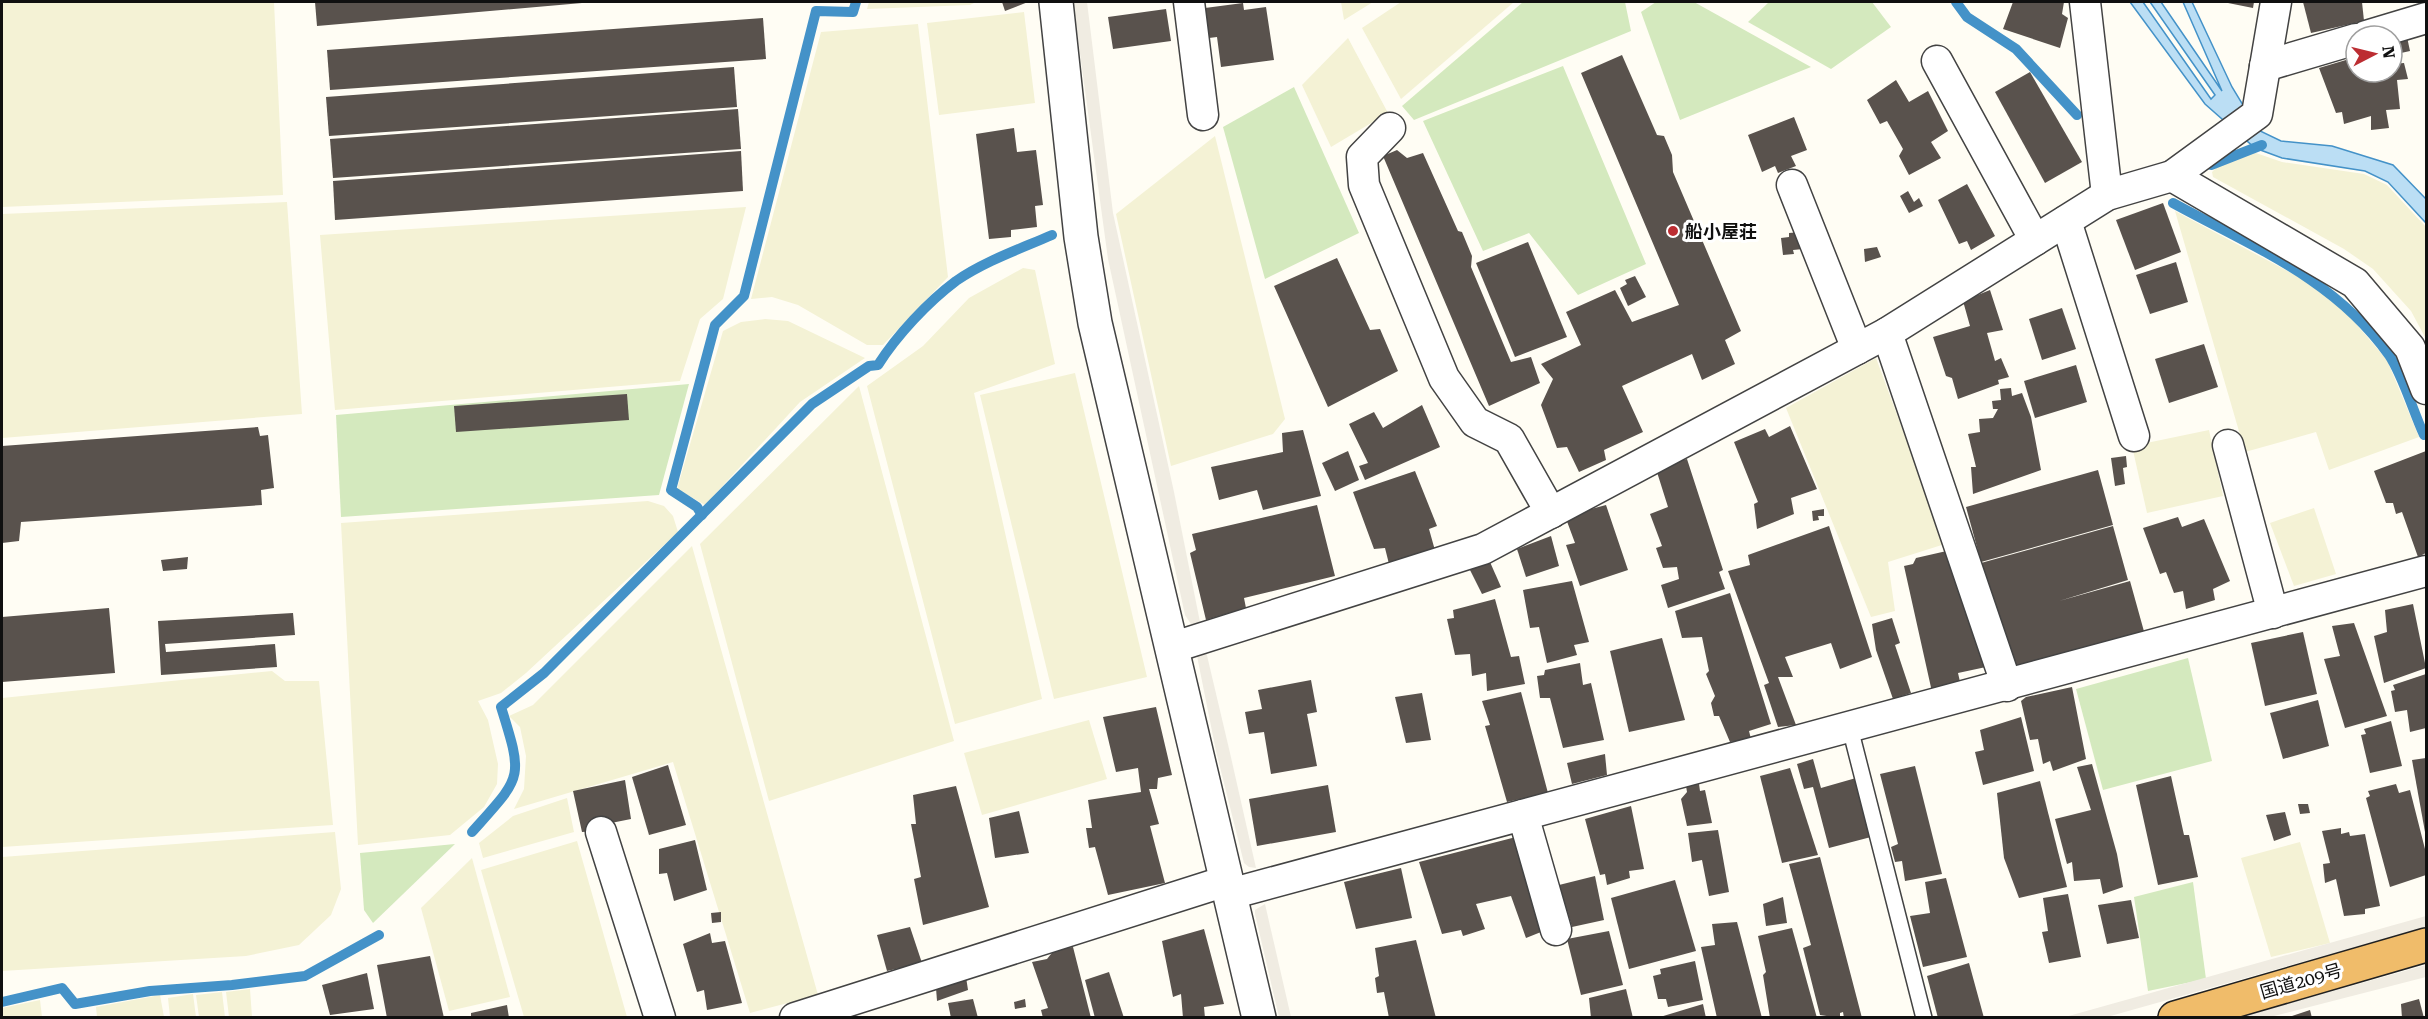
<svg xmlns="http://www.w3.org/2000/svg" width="2428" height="1019" font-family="'Roboto Serif','Noto Sans JP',serif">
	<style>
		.farmland { fill: #f4f2d5 }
		.green { fill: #d4e9be }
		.plaza { fill: #f0ece2 }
		.water { fill: #bbdef4; stroke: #4492c8; stroke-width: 1.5 }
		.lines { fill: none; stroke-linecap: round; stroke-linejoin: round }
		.stream { stroke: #4492c8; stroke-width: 10 }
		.building { fill: #59524d }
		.service-casing { stroke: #434343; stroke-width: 18 }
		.minor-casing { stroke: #434343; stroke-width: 33 }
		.tertiary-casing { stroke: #434343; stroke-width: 36 }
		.trunk-casing { stroke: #212121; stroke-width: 36 }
		.service { stroke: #fff; stroke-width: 15 }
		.minor { stroke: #fff; stroke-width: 30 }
		.tertiary { stroke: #fff; stroke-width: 33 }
		.trunk { stroke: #f0bc6a; stroke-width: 33 }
		.poi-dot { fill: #bc2d32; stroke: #fff; stroke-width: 2 }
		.labels { text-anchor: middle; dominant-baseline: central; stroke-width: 6; stroke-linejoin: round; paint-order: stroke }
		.poi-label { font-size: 18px; font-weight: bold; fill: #101010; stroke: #fff; text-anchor: start }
		.street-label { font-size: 18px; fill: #101010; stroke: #fff }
	</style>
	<rect width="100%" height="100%" fill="#fffdf4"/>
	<!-- farmland -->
	<g class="farmland">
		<polygon points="2,2 274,2 283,195 2,207"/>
		<polygon points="869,2 976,2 970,5 867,9"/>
		<polygon points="1341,2 1373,2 1344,20"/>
		<polygon points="1401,2 1514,2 1401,99 1362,28"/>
		<polygon points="1024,12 1035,103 939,115 927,23"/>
		<polygon points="918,24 948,277 883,345 867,345 798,305 772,297 751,299 821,32"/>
		<polygon points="1348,38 1388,113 1331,147 1302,85"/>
		<polygon points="1215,136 1285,419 1273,434 1171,466 1116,214"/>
		<polygon points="2253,152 2282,162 2364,174 2387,185 2426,227 2426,339 2411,311 2373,269 2344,249 2213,177 2212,172 2218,166"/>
		<polygon points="287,202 302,414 2,438 2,214"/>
		<polygon points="746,207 723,299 700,319 680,381 335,410 320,235"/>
		<polygon points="2175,211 2308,282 2345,311 2387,360 2419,437 2329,470 2316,432 2245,452"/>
		<polygon points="1023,268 1035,270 1055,364 974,393 1042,699 955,724 867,386 923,346 969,298"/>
		<polygon points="765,319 788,321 865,358 800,402 705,505 677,489 723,331 741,322"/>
		<polygon points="1876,358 1945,544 1888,562 1895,611 1871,617 1786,408"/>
		<polygon points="1075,373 1147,677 1054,699 980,395"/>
		<polygon points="859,386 954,741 769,801 700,544"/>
		<polygon points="2209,430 2223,496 2147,513 2132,446"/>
		<polygon points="648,501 664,506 673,516 678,532 526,673 501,693 478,701 488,720 498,764 497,784 484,807 450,835 358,845 341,523"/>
		<polygon points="2314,508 2336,574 2294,586 2270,523"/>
		<polygon points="692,546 818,995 750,1013 673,762 514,809 524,789 526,756 520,727 509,716 533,705"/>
		<polygon points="272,671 285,681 319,681 333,825 2,847 2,698"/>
		<polygon points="1089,720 1107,779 982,815 964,753"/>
		<polygon points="567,798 574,832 483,858 479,843 513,816"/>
		<polygon points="335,832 341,889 331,915 299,945 246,956 2,971 2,857"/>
		<polygon points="577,841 627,1017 524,1017 481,870"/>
		<polygon points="2300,842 2330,943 2271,957 2241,858"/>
		<polygon points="472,858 510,997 449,1011 421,908"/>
		<polygon points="250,989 252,1017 229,1017 226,992"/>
		<polygon points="222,992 225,1017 199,1017 196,995"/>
		<polygon points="193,994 196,1017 170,1017 168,998"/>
		<polygon points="160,995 164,1017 97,1017 96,1007"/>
		<polygon points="40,1000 42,1017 2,1017 2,1008"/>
	</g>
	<!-- green -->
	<g class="green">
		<polygon points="1523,2 1625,2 1631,31 1414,120 1402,106"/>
		<polygon points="1656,2 1694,2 1811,67 1680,120 1641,12"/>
		<polygon points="1769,2 1872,2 1891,27 1831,69 1748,22"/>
		<polygon points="1563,66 1646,264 1578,295 1529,233 1483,251 1423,121"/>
		<polygon points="1294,87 1359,233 1265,279 1223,127"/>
		<polygon points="689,384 659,495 341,517 336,415"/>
		<polygon points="2188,658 2212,761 2103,790 2076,689"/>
		<polygon points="455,844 373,923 364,910 360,853"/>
		<polygon points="2193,882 2206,979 2148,991 2134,897"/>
	</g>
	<!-- plaza -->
	<g class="plaza">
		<polygon points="1073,2 1087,2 1113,213 1174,492 1201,627 1191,624 1185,615 1108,259"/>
		<polygon points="1205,647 1230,753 1256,868 1249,867 1244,863 1216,751 1196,651"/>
		<polygon points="1265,904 1291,1017 1279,1017 1255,914 1255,910"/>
		<polygon points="2426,916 2426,927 2107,1017 2065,1017"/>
		<polygon points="2426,965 2426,977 2270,1017 2241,1017"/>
	</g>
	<!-- water -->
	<polygon class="water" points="2130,2 2143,2 2211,99 2215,95 2150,2 2161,2 2222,91 2183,2 2192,2 2232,87 2258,130 2281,141 2332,146 2393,165 2426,199 2426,223 2388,182 2365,171 2282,158 2255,148 2205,104"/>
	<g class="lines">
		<!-- stream -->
		<g class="stream">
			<polyline points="1956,2 1967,17 2016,49 2077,115"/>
			<polyline points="2211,165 2262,145"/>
			<path d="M2173 203C2253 247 2334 278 2389 355 2403 376 2413 411 2424 435"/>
			<polyline points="702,515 697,507 671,490 715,325 744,296 816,11 853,12 856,2"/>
			<path d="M472 832C522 776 524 780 501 707L544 673 812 404 869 366 878 365C897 335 928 302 956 281 985 261 1020 249 1052 235"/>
			<polyline points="2,1002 62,988 75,1004 150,991 232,985 305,976 379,935"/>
		</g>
	</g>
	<!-- building -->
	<g class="building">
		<polygon points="315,2 582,2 582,3 317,26"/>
		<polygon points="1002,2 1028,2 1005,11"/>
		<polygon points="2013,2 2064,2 2062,14 2068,18 2060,48 2003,29"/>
		<polygon points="2223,2 2254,2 2253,8"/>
		<polygon points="2303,2 2362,2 2364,21 2311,33"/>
		<polygon points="1243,3 1244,10 1266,7 1274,60 1221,67 1217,37 1209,38 1205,8"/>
		<polygon points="1166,9 1171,41 1113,49 1108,17"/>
		<polygon points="763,18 766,59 330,90 327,50"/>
		<polygon points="2407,37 2410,51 2392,55 2392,42"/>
		<polygon points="1622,55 1657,135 1664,136 1672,155 1673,172 1741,331 1725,340 1735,364 1702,380 1692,354 1622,386 1643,432 1604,450 1606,460 1579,472 1567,447 1557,448 1541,405 1553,379 1541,364 1581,345 1566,312 1615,290 1632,322 1679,305 1581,73"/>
		<polygon points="2356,57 2356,72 2392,72 2392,64 2404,63 2408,79 2397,80 2400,109 2386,110 2389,128 2371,130 2371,116 2344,124 2342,112 2336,113 2319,68"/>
		<polygon points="734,67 737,107 329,136 326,97"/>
		<polygon points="2030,72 2082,162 2045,183 1995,92"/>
		<polygon points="1896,80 1909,102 1928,91 1948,131 1931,142 1941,158 1909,175 1899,156 1903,149 1887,121 1880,124 1867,100"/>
		<polygon points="738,109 741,149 333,178 330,139"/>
		<polygon points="1794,117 1807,150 1791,156 1796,166 1778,173 1775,166 1762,172 1748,135"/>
		<polygon points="1014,128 1017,152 1036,150 1043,205 1035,206 1037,227 1011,230 1011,237 989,239 976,134"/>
		<polygon points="1397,150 1407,158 1423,153 1458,231 1462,232 1472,256 1471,267 1511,362 1531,357 1540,383 1489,406 1383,156"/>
		<polygon points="741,151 743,191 335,220 333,181"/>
		<polygon points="1967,184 1995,236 1971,250 1967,241 1959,244 1938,200"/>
		<polygon points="1908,191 1914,202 1919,198 1923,206 1909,213 1900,196"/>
		<polygon points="2163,203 2181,252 2135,270 2116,220"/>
		<polygon points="1801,232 1803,249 1793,250 1794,254 1783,255 1781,238 1789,237 1789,233"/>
		<polygon points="1528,242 1567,337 1515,357 1476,263"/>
		<polygon points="1877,247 1881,257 1865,262 1864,249"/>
		<polygon points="1337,258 1370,330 1380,329 1398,371 1328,407 1274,286"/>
		<polygon points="2176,262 2188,302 2150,314 2136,275"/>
		<polygon points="1635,276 1646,297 1628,306 1620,288 1627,284 1625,280"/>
		<polygon points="1990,290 2003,330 1987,333 1995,361 2001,358 2009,377 1998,380 1999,384 1958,399 1952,378 1946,376 1933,337 1970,326 1963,301"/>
		<polygon points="2062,308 2076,349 2042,360 2029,319"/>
		<polygon points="2204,344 2218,387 2169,403 2155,359"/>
		<polygon points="2076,365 2087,402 2035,418 2024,381"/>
		<polygon points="2011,388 2012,396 2022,393 2031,417 2041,470 1973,494 1971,467 1976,467 1968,434 1980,432 1979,419 1993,418 1998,409 1993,409 1992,401 2001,400 2000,389"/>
		<polygon points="627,394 629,420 456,432 454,406"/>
		<polygon points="1422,405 1440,447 1365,480 1359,466 1368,463 1349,424 1374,412 1383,428"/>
		<polygon points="1790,426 1817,489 1791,498 1794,514 1757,529 1754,504 1758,502 1734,442 1765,429 1769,437"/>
		<polygon points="258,427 260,436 268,435 274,488 261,490 262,505 21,522 19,541 2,543 2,446"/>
		<polygon points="1303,430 1321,496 1263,510 1257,490 1219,500 1211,467 1283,452 1282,433"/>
		<polygon points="1348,451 1359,480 1335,491 1322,463"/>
		<polygon points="2426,451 2426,553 2418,557 2402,512 2396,514 2393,503 2386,503 2374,471"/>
		<polygon points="2126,456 2127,467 2123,468 2125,484 2115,486 2111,458"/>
		<polygon points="1687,459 1723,570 1719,572 1725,589 1668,608 1661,585 1679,579 1677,567 1663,568 1656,548 1662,546 1650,514 1668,507 1656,469 1668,463"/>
		<polygon points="2098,470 2113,525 1981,562 1966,507"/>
		<polygon points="1415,471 1437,526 1429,529 1436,554 1390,568 1385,548 1374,549 1353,492"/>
		<polygon points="1317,505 1335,576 1244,598 1246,608 1206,620 1190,553 1196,550 1192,534"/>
		<polygon points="1606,505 1628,570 1580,586 1566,545 1575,543 1565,516"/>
		<polygon points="1824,509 1824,516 1818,516 1819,520 1813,521 1812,511"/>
		<polygon points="2178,517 2182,527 2204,519 2230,581 2213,589 2215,600 2186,609 2183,591 2174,593 2166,572 2160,574 2143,528"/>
		<polygon points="1829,526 1872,657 1840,669 1831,643 1785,657 1793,677 1778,677 1796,725 1778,727 1764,685 1769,683 1728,571 1750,565 1748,555"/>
		<polygon points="2113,526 2128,580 2059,601 2130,581 2145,635 2012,672 1981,563"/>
		<polygon points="1551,536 1559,566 1526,577 1517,549"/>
		<polygon points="1951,550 1986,667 1958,673 1961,686 1932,692 1904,566 1913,564 1916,558"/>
		<polygon points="188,557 187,569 163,571 161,560"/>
		<polygon points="1490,562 1501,587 1482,594 1470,570"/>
		<polygon points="1572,581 1589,642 1574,645 1577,655 1547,663 1539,627 1530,628 1523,590"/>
		<polygon points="1730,593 1771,724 1749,731 1751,739 1730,742 1719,716 1714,716 1711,703 1715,696 1706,674 1709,671 1702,637 1682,638 1675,611"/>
		<polygon points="1495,599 1511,657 1519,656 1525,684 1487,691 1486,673 1472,676 1470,654 1455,655 1447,619 1454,618 1453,610"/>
		<polygon points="2413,604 2426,668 2384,683 2374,636 2387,632 2385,610"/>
		<polygon points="109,608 115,673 2,682 2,617"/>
		<polygon points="293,613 295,635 165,644 166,652 275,644 277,667 161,675 158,621"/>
		<polygon points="1892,618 1900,643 1895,645 1911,693 1893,699 1876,650 1872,624"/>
		<polygon points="2354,623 2387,716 2345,728 2324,659 2340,656 2332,626"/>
		<polygon points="2303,632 2317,694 2265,706 2251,643"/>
		<polygon points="1662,638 1685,720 1629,732 1610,651"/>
		<polygon points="1580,663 1583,685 1591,683 1604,740 1563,748 1550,698 1540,698 1537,676 1544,675 1545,670"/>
		<polygon points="2426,674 2426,728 2410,732 2407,710 2395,712 2391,691 2395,690 2393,685"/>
		<polygon points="1311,680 1317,712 1307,714 1317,766 1271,774 1264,732 1249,734 1245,712 1262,709 1258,690"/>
		<polygon points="2072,687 2086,759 2053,771 2050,761 2043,764 2038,739 2030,740 2021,701 2026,697"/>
		<polygon points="1521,692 1548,793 1507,802 1485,726 1490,725 1482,701"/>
		<polygon points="1422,693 1431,740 1406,743 1395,697"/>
		<polygon points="2318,700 2329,746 2283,759 2270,713"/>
		<polygon points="1156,707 1172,775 1158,778 1157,789 1149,789 1159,824 1150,826 1165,883 1108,895 1095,847 1089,848 1086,828 1092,828 1088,800 1141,792 1138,768 1116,772 1103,717"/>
		<polygon points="2021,717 2034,771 1983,785 1975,752 1984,750 1980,730"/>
		<polygon points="2391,721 2402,766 2370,773 2361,735 2366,734 2364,729"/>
		<polygon points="1605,754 1607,775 1572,784 1567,763"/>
		<polygon points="2426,758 2426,832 2425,832 2412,760"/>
		<polygon points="1813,759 1821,788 1856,778 1871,837 1829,848 1813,787 1804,789 1797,764"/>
		<polygon points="2092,764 2117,854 2123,887 2103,894 2100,879 2074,881 2072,862 2067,864 2055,819 2091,810 2077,767"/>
		<polygon points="668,765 686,825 649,835 632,777"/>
		<polygon points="1915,766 1942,874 1905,881 1902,861 1895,862 1891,847 1898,844 1880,774"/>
		<polygon points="1790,768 1818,855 1782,863 1760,776"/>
		<polygon points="2171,776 2184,835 2189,835 2198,877 2158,885 2136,785"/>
		<polygon points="625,780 631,819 596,826 596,831 582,832 573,791"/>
		<polygon points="2040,781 2067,887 2019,898 2004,858 1997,793"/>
		<polygon points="1699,784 1700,791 1705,790 1712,823 1687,826 1681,799 1687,792 1686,786"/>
		<polygon points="2396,784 2399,793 2410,790 2426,853 2426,875 2390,887 2366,798 2370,796 2368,791"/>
		<polygon points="1328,785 1336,832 1257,846 1249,799"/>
		<polygon points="956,786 989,907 923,925 914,879 921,877 911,824 916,824 913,795"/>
		<polygon points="2298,804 2308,804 2310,813 2300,814"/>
		<polygon points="1631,806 1644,869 1629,871 1630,878 1607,885 1605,874 1600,875 1585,819"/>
		<polygon points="1019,811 1029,853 995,858 989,818"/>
		<polygon points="2285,812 2291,835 2274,841 2266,815"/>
		<polygon points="2341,828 2341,834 2349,832 2350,836 2365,834 2380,906 2365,909 2365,914 2344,916 2336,879 2325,883 2323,864 2330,863 2322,831"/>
		<polygon points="1718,830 1729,892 1709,896 1702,860 1692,862 1688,833"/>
		<polygon points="1516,837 1546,930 1526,938 1511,896 1476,904 1485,929 1463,936 1461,930 1442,934 1419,862"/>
		<polygon points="695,840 707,890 674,901 667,873 659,874 659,849"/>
		<polygon points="1820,857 1862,1018 1844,1018 1843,1012 1840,1013 1840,1018 1820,1015 1803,948 1811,945 1789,864"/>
		<polygon points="1401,868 1412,918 1356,929 1344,882"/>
		<polygon points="1595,876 1604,920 1572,927 1559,885"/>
		<polygon points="1946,878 1967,957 1923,967 1910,916 1930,913 1925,882"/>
		<polygon points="1675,880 1696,951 1629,969 1611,898"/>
		<polygon points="2068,894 2081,957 2049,963 2042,932 2048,931 2043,898"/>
		<polygon points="1783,897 1787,923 1766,926 1763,904"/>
		<polygon points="2131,900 2139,938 2107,944 2098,905"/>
		<polygon points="721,912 721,922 712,923 711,913"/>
		<polygon points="1737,922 1762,1018 1717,1018 1701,947 1715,945 1712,924"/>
		<polygon points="910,927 922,963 887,971 877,935"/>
		<polygon points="1792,928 1817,1018 1770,1018 1763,975 1766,972 1758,936"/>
		<polygon points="1204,929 1224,1004 1204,1007 1205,1018 1183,1018 1181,994 1173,997 1162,941"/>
		<polygon points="1609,931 1623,985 1581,995 1567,939"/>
		<polygon points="710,933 712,943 725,941 742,1003 707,1010 704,990 697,992 683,944"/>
		<polygon points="1416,940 1436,1018 1389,1018 1384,992 1377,993 1375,978 1379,976 1375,948"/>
		<polygon points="1073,947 1091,1018 1043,1018 1041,1010 1048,1008 1032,962 1047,959 1055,949"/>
		<polygon points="430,956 444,1018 387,1018 377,965"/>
		<polygon points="1695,961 1703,1000 1668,1007 1666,999 1658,999 1653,976 1661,974 1660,969"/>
		<polygon points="1969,963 1984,1018 1938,1018 1927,976"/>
		<polygon points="1109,972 1124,1018 1095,1018 1085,980"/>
		<polygon points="367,973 374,1009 330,1015 322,985"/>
		<polygon points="966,977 968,990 937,1001 936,988"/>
		<polygon points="1626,989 1633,1018 1591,1018 1589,998"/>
		<polygon points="973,999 978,1018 951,1018 948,1003"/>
		<polygon points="1025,999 1026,1007 1015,1009 1014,1002"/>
		<polygon points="2419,999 2424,1018 2402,1018 2401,1004"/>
		<polygon points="1703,1004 1706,1018 1660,1018 1660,1017"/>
		<polygon points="507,1005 509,1018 471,1018 471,1013"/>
		<polygon points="2310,1010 2312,1018 2289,1018 2289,1017"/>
	</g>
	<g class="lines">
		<!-- service casing -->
		<g class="service-casing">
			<polyline id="service" points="1850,728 1924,1018"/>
		</g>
		<!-- minor casing -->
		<g class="minor-casing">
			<g id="minor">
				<polyline points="1189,2 1203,115"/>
				<polyline points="2085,2 2107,195"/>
				<polyline points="2366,36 2426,18"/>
				<polyline points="1937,61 2035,240"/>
				<polyline points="2265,66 2356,39"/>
				<polyline points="1390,128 1362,157 1364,185 1444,378 1475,422 1509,439 1551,513"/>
				<polyline points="2172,176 2355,283 2410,348 2426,389"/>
				<polyline points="1792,185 1857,349"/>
				<polyline points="2066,221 2134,436"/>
				<polyline points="1887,333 2007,686"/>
				<polyline points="2228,445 2273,613"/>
				<polyline points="1171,648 1483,549 1887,333 2107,195 2172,176 2257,114 2276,2"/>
				<polyline points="1523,815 1556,930"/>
				<polyline points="601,832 660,1018"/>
				<polyline points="1230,894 2426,571"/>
				<polyline points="795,1018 1226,881"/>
			</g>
		</g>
		<!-- tertiary casing -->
		<g class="tertiary-casing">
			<polyline id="tertiary" points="1056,2 1081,237 1095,323 1259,1018"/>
		</g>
		<!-- trunk casing -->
		<g class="trunk-casing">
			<polyline id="trunk" points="2175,1018 2426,945"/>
		</g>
		<!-- service -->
		<use href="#service" class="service"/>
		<!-- minor -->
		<use href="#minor" class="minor"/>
		<!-- tertiary -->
		<use href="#tertiary" class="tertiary"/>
		<!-- trunk -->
		<use href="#trunk" class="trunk"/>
	</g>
	<!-- markers -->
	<circle class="poi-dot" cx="1673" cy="231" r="6"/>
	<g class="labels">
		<!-- poi labels -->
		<g class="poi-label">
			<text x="1685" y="231">船小屋荘</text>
		</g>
		<!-- street labels -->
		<g class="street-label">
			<text transform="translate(2301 981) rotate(-16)">国道209号</text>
		</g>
	</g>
	<!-- border -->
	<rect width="2428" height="1019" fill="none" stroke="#101010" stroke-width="6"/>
	<!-- north arrow -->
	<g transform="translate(2374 54) rotate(83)"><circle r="28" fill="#ffffff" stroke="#9f9f9f" stroke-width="1.5"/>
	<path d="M0-4.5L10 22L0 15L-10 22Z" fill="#bc2d32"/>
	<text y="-9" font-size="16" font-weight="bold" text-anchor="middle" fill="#101010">N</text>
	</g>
</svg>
